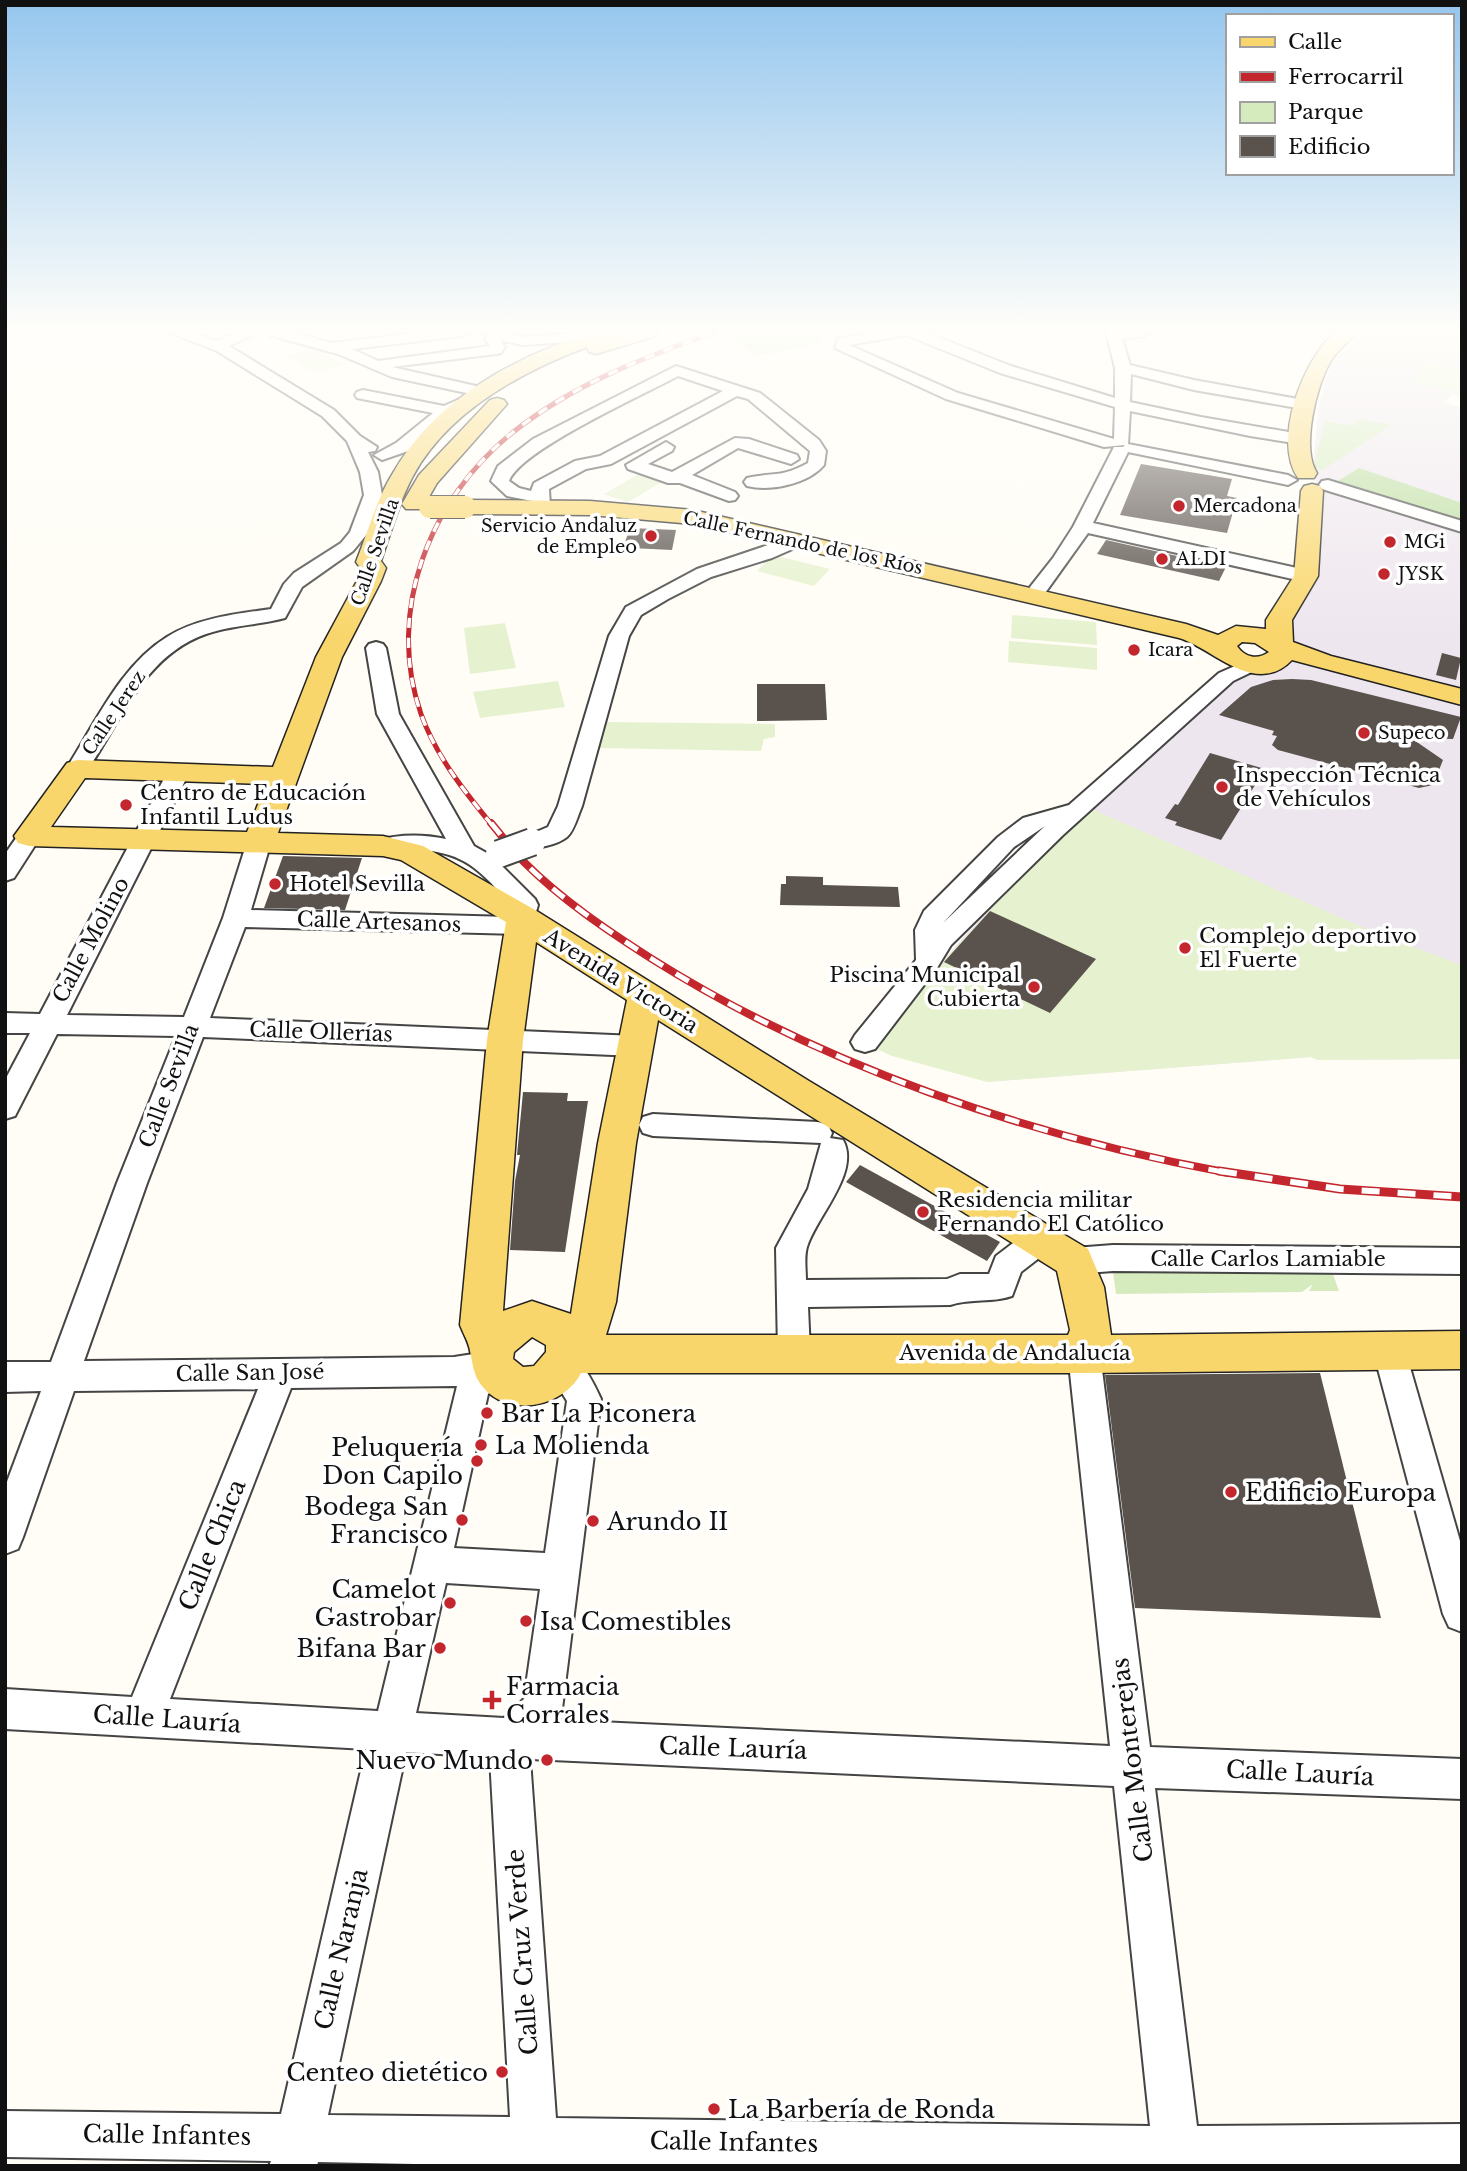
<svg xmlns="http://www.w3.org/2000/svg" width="1467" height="2171" font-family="'Libre Baskerville',serif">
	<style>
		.industrial { fill: #eee6ef }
		.green { fill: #d5ebbd }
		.forest { fill: #b9dc9c }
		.pitch { fill: #e6f2cf }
		.building { fill: #5a524d }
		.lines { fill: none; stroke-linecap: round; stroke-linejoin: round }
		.minor-casing { stroke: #444; stroke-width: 4 }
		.major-casing { stroke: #222; stroke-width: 3 }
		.minor { fill: #fff; fill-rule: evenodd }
		.major { fill: #f9d66b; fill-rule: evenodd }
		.rail-far2-casing { stroke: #c4262e; stroke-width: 5 }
		.rail-far1-casing { stroke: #c4262e; stroke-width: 8 }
		.rail-casing { stroke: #c4262e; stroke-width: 9 }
		.rail-far2 { stroke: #fff; stroke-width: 3.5; stroke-dasharray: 10; stroke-linecap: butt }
		.rail-far1 { stroke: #fff; stroke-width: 5; stroke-dasharray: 15; stroke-linecap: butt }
		.rail { stroke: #fff; stroke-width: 6; stroke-dasharray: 18; stroke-linecap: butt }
		.minor-bridge-casing { stroke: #444; stroke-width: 30; stroke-linecap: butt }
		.major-bridge-casing { stroke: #222; stroke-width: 24; stroke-linecap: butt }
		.minor-bridge { stroke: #fff; stroke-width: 26 }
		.major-bridge { stroke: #f9d66b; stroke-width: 22 }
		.poi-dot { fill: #c4262e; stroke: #fff; stroke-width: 2.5 }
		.labels { text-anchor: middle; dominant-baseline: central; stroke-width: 7; stroke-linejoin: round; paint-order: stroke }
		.far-poi-label { font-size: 18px; fill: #111; stroke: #fff; text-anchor: start }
		.far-street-label { font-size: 18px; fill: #111; stroke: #fff }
		.poi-label { font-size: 21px; fill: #111; stroke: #fff; text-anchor: start }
		.street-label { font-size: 21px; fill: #111; stroke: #fff }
		.near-poi-label { font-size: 24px; fill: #111; stroke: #fff; text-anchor: start }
		.near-street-label { font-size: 24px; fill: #111; stroke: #fff }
	</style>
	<rect width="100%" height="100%" fill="#fffdf5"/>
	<!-- industrial -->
	<polygon class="industrial" points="1375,332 1462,332 1462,396 1452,394 1444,402 1462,408 1462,1059 1318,1060 1311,1057 987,1082 935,970 993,903 1230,668 1287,657 1283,643 1304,575 1316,481 1313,468 1319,404 1331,365 1336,357 1366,334"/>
	<!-- green -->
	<g class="green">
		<polygon points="753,332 841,332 848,338 824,337 815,344 757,356 733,340"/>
		<polygon points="1359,419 1391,425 1323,470 1313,468 1325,421 1353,426"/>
		<polygon points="1329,1263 1339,1291 1309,1291 1313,1284 1302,1292 1116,1294 1113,1272 1121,1267"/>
	</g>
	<!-- forest -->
	<polygon class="forest" points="1359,468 1462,503 1462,520 1457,523 1338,481"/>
	<!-- pitch -->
	<g class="pitch">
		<polygon points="313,348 343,364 315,373 284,356"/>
		<polygon points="1429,363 1462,370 1462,393 1412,382"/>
		<polygon points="639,474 662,482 628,502 604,494"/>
		<polygon points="773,555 830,569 814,586 757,571"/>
		<polygon points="1012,615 1096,622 1097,645 1011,638"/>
		<polygon points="505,623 516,668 470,674 464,628"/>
		<polygon points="1009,641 1097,648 1097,670 1008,662"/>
		<polygon points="558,681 565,707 480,718 473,692"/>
		<polygon points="606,722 775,724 775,737 764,739 761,751 598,748"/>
		<polygon points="1089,808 1381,935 1462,965 1462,1059 1318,1060 1311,1057 987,1082 892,1056 872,1047 935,970 995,905 993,903"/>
	</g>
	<!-- building -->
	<g class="building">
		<polygon points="1141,464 1232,479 1227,496 1237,498 1227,533 1120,515"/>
		<polygon points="630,528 676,530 672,550 631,548 633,543 625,542"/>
		<polygon points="1106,540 1226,567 1219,581 1097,554"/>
		<polygon points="1442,653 1461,658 1456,680 1436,675"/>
		<polygon points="1292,679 1311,680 1461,717 1453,739 1411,738 1443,760 1433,785 1419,788 1278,750 1272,745 1277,736 1272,735 1274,731 1219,715 1251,687 1273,680"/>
		<polygon points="757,684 825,684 827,720 757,721"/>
		<polygon points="1210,753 1265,769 1221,840 1175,825 1177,822 1165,818 1175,804 1178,805"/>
		<polygon points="283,856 362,858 345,910 264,908"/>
		<polygon points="786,876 823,877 823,885 898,887 900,907 780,905 781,884 786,884"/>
		<polygon points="990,911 1096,959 1050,1013 944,962"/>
		<polygon points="523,1092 568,1093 567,1101 588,1101 565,1252 510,1250 515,1181 520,1155 517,1155"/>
		<polygon points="860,1165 1000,1242 987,1261 846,1182"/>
		<polygon points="1320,1373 1381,1618 1135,1608 1105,1375"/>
	</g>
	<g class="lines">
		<!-- minor casing -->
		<g class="minor-casing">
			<g id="minor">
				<path d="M169 332H191L216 341 239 332H260L229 346 334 410 360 436 377 447 375 451 368 452 378 472 382 495 367 534 353 551 302 587 285 618C259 625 231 625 206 634 143 656 120 723 85 774H69L66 769C95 724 120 666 167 637 197 618 236 614 271 609L284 584 294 573 341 543 350 532 364 495 360 472 347 441 322 416 217 351Z"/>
				<polygon points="267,332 291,332 332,343 424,332 470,332 463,336 352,349 378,361 490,346 485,339 487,336 480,332 505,332 522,337 602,332 607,336 600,340 522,345 500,340 505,347 501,353 496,354 392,367 489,389 491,392 482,396 481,401 452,414 408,451 382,460 374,455 396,443 433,413 357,398 355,395 357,392 363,390 444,406 471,394 392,377 338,354 269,335"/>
				<path d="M875 332H925L1011 366 1115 398V368L1106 332H1151L1144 336 1122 339 1130 365 1194 380 1309 401 1311 404 1303 409 1194 390 1131 374 1130 402 1201 417 1300 434 1308 439 1300 444 1250 436 1130 411 1128 444 1288 475 1297 480 1288 485 1128 452 1093 523 1306 570 1315 576 1306 582 1088 533 1040 600H1026L1023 596 1053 558 1073 527 1112 451 1114 447H1123L1125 445 1104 447 946 399 835 348 838 339ZM906 335 1000 373 1115 407 1114 439 958 393 849 345Z"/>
				<path d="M676 366 760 393 819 440 826 451 824 465C808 484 770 492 747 486L744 482 747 478C773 472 781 478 808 463L810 451 748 399 737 396 611 464 586 469 549 489 550 507 547 511H535L532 501 507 496 491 481 498 466 533 439ZM678 376 723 391 600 456 575 461 534 483 531 491 519 488 509 481C520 450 645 394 678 376Z"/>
				<polygon points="735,438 749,439 797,455 799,459 791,464 738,448 692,475 735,492 738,496 735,500 729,501 680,483 668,483 628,469 626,465 666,442 674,447 672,451 648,464 672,472"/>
				<polygon points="1328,480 1462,521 1462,532 1322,489 1319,485 1322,481"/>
				<path d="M798 535 807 540 804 544 772 558 711 577 668 599 641 615 629 636 582 806C578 815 574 831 567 837 557 845 535 850 524 847L520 842 524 837 548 827 558 806 609 636 626 607 697 569Z"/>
				<path d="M376 642 383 644 386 648 399 714 474 846 492 856 535 899 538 905 530 932 521 934 245 927 210 1018 636 1036 646 1039 650 1046 646 1053 636 1056 203 1037 147 1183 84 1361 454 1357 493 1351 505 1355 512 1369 507 1379 488 1394 454 1548 545 1553 567 1401 546 1367 551 1357C578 1347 591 1378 601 1399L562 1709 557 1720 1110 1746 1068 1354 1072 1344 1084 1340 1096 1344 1100 1354 1150 1747 1462 1759V1799L1155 1788 1197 2126 1462 2124V2166H512L318 2162 317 2166H269L271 2161 5 2157V2111L281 2114 366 1749 5 1729V1689L132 1697 258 1389 74 1391 23 1537 18 1549 5 1554V1487L41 1391 5 1392V1362H51L117 1183 176 1036 57 1034 15 1116 5 1119V1080L30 1033H5V1013L40 1014 167 773 170 768H186L189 773 67 1015 184 1017 223 918 247 842 251 837 259 835 267 837 271 842 251 910 511 917 513 907C482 873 467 852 418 850 404 850 388 855 375 851L371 846 375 841C399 834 422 834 446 839L377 714 366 648 369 644ZM457 1386 378 1711 170 1699 291 1388ZM446 1583 540 1589 524 1699 504 1718 416 1713ZM406 1752 490 1757 510 2117 328 2115ZM530 1759 1114 1786 1150 2126 556 2118Z"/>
				<path d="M1253 658 1260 660 1263 664 1260 668 1233 681 1063 835 951 945 937 968 875 1049 865 1052 855 1049 851 1042 855 1035 916 960 915 930 924 911 998 837 1023 818 1069 805 1219 673ZM1045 826 943 923 1014 847Z"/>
				<polygon points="29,829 37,831 41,836 14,878 5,881 5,854 21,831"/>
				<path d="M653 1114 818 1122 828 1125 832 1133 830 1138 843 1140C861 1172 816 1217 807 1247 804 1257 806 1270 806 1280L947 1279 960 1274H989L996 1256 1030 1230 1041 1226 1052 1230 1056 1239 1052 1248 1021 1272 1012 1296C992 1303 971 1298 950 1305L808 1307 810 1352 806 1362 794 1366 782 1362 778 1352 776 1248 808 1189 821 1143 653 1136 643 1133 639 1125 643 1117Z"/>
				<polygon points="1113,1245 1462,1248 1462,1274 1113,1271 1074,1274 1063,1270 1058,1261 1063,1252 1074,1248"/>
				<polygon points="1389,1336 1401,1340 1405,1350 1462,1548 1462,1632 1449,1627 1443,1614 1373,1350 1377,1340"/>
			</g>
		</g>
		<!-- major casing -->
		<g class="major-casing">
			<g id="major">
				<path d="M595 332H658L656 336 596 354 589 352 587 347C521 372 448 411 413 476 399 502 391 532 381 561L386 568 381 581 342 657 278 833 383 836 423 846 535 910 809 1081 1088 1249 1104 1287 1111 1335 1462 1331V1369L1084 1373H581C564 1407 508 1419 482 1386 473 1375 473 1364 470 1351 469 1343 463 1333 460 1325L487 1040 506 922 401 860 383 856 29 846 18 843 14 836 67 763 77 760 273 767 316 657 357 581 361 569 356 562C368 532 376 500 393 473 435 400 516 355 595 332ZM85 778 266 784 247 832 51 827ZM536 942 627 1000 598 1143 571 1314 532 1301 503 1311 523 1040ZM658 1020 1057 1271 1070 1330 1068 1335H606L616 1302 636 1143ZM532 1337 546 1345V1352L534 1366 523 1367 513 1359 514 1352Z"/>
				<path d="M1335 332H1356C1349 343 1337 350 1331 361 1316 385 1301 449 1317 473L1314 478H1298C1272 440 1303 360 1335 332Z"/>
				<polygon points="497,398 504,400 507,404 437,483 422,509 406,509 402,504 419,475 490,400"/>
				<path d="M1312 484 1320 486 1323 491 1318 576 1292 620 1293 642 1331 656 1462 689V705L1292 660C1255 698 1213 648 1179 638L693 524 590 515 465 514 457 512 453 507 457 502 465 500 590 501 693 510 1186 624 1218 635 1236 626 1266 629V620L1294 576 1301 491 1304 486ZM1242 642 1255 643 1269 652C1258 660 1245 658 1237 646Z"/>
			</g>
		</g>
		<!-- minor -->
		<use href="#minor" class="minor"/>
		<!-- major -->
		<use href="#major" class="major"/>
		<!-- rail-far2 casing -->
		<g class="rail-far2-casing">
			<path id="rail-far2" d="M492 825C464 791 436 756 421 714 385 611 430 499 512 433 572 385 644 357 716 332"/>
		</g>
		<!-- rail-far1 casing -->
		<g class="rail-far1-casing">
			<path id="rail-far1" d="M491 823C502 836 513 851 525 863 562 900 608 931 652 959 822 1066 1031 1137 1229 1173"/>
		</g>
		<!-- rail casing -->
		<g class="rail-casing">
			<polyline id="rail" points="1219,1171 1340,1189 1462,1197"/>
		</g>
		<!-- rail-far2 -->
		<use href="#rail-far2" class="rail-far2"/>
		<!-- rail-far1 -->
		<use href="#rail-far1" class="rail-far1"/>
		<!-- rail -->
		<use href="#rail" class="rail"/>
		<!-- minor-bridge casing -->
		<g class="minor-bridge-casing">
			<polyline id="minor-bridge" points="499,854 532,842"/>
		</g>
		<!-- major-bridge casing -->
		<g class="major-bridge-casing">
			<polyline id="major-bridge" points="430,507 465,507"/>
		</g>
		<!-- minor-bridge -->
		<use href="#minor-bridge" class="minor-bridge"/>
		<!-- major-bridge -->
		<use href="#major-bridge" class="major-bridge"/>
	</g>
	<!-- sky -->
	<linearGradient id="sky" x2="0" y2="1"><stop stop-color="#95c6ee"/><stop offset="0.52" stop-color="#fffefa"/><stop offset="1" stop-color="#fffefa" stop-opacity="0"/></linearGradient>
	<rect width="1467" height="636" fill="url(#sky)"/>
	<!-- markers -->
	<g class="poi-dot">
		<circle cx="1179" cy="506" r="7"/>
		<circle cx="651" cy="536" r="7"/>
		<circle cx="1390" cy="542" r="7"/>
		<circle cx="1162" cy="559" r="7"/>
		<circle cx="1384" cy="574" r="7"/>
		<circle cx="1134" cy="650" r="7"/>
		<circle cx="1364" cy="733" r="7"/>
		<circle cx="1222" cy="787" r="7"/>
		<circle cx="126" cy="805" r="7"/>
		<circle cx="275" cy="884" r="7"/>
		<circle cx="1185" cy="948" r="7"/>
		<circle cx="1034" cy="987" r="7"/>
		<circle cx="923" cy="1212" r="7"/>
		<circle cx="487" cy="1413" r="7"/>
		<circle cx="481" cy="1445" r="7"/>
		<circle cx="477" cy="1461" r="7"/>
		<circle cx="1231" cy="1492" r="7"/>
		<circle cx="462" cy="1520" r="7"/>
		<circle cx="593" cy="1521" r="7"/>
		<circle cx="450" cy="1603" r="7"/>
		<circle cx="526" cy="1621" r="7"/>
		<circle cx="440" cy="1648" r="7"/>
		<path d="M488.5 1689.5h7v7h7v7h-7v7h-7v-7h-7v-7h7z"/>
		<circle cx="547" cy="1760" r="7"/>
		<circle cx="502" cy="2072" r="7"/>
		<circle cx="714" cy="2109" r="7"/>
	</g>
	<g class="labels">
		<!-- far-poi labels -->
		<g class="far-poi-label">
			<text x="1193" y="506">Mercadona</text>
			<text x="637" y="526" text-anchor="end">Servicio Andaluz<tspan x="637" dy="21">de Empleo</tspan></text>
			<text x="1404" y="542">MGi</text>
			<text x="1176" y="559">ALDI</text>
			<text x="1398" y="574">JYSK</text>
			<text x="1148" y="650">Icara</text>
			<text x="1378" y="733">Supeco</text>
		</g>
		<!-- far-street labels -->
		<g class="far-street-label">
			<text transform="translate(803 543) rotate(12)">Calle Fernando de los Ríos</text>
			<text transform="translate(375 552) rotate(-71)">Calle Sevilla</text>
			<text transform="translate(114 713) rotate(-56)">Calle Jerez</text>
		</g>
		<!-- poi labels -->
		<g class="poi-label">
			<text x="1236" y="775">Inspección Técnica<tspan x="1236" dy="24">de Vehículos</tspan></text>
			<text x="140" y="793">Centro de Educación<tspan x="140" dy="24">Infantil Ludus</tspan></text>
			<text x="289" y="884">Hotel Sevilla</text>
			<text x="1199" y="936">Complejo deportivo<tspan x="1199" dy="24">El Fuerte</tspan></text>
			<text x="1020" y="975" text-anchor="end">Piscina Municipal<tspan x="1020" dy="24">Cubierta</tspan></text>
			<text x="937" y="1200">Residencia militar<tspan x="937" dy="24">Fernando El Católico</tspan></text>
		</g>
		<!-- street labels -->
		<g class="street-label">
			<text transform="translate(379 922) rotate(2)">Calle Artesanos</text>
			<text transform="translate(91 940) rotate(-62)">Calle Molino</text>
			<text transform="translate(621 981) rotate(32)">Avenida Victoria</text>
			<text transform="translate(321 1032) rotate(2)">Calle Ollerías</text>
			<text transform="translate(169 1086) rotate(-69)">Calle Sevilla</text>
			<text x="1268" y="1259">Calle Carlos Lamiable</text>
			<text x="1015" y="1353">Avenida de Andalucía</text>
			<text transform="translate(250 1373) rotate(-1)">Calle San José</text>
		</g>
		<!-- near-poi labels -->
		<g class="near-poi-label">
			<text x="501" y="1413">Bar La Piconera</text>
			<text x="495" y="1445">La Molienda</text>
			<text x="463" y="1447" text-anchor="end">Peluquería<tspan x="463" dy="28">Don Capilo</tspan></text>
			<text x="1245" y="1492">Edificio Europa</text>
			<text x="448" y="1506" text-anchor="end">Bodega San<tspan x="448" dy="28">Francisco</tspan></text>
			<text x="607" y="1521">Arundo II</text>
			<text x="436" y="1589" text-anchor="end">Camelot<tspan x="436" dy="28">Gastrobar</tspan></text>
			<text x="540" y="1621">Isa Comestibles</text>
			<text x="426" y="1648" text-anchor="end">Bifana Bar</text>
			<text x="506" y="1686">Farmacia<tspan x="506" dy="28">Corrales</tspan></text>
			<text x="533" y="1760" text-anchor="end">Nuevo Mundo</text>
			<text x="488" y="2072" text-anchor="end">Centeo dietético</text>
			<text x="728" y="2109">La Barbería de Ronda</text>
		</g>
		<!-- near-street labels -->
		<g class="near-street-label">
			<text transform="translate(212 1545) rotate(-68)">Calle Chica</text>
			<text transform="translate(167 1719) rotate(4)">Calle Lauría</text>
			<text transform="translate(733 1748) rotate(2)">Calle Lauría</text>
			<text transform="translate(1132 1760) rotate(-97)">Calle Monterejas</text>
			<text transform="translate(1300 1773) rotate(3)">Calle Lauría</text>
			<text transform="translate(341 1949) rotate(-77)">Calle Naranja</text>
			<text transform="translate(522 1952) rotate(-94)">Calle Cruz Verde</text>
			<text transform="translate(167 2135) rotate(1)">Calle Infantes</text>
			<text transform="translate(734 2142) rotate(1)">Calle Infantes</text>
		</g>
	</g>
	<!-- border -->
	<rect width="1467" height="2171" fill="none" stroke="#111111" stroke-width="14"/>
	<!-- legend -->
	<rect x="1226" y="14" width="228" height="161" fill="#ffffff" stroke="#a0a0a0" stroke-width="2"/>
	<rect x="1240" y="37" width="35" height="10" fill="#f9d66b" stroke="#a0a0a0" stroke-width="2"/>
	<text x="1288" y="49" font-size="21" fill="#111111">Calle</text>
	<rect x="1240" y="72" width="35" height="10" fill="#c4262e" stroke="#a0a0a0" stroke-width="2"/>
	<text x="1288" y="84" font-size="21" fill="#111111">Ferrocarril</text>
	<rect x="1240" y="102" width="35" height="21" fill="#d5ebbd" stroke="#a0a0a0" stroke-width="2"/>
	<text x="1288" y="119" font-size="21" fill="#111111">Parque</text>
	<rect x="1240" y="136" width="35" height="21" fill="#5a524d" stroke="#a0a0a0" stroke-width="2"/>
	<text x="1288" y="154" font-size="21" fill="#111111">Edificio</text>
</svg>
